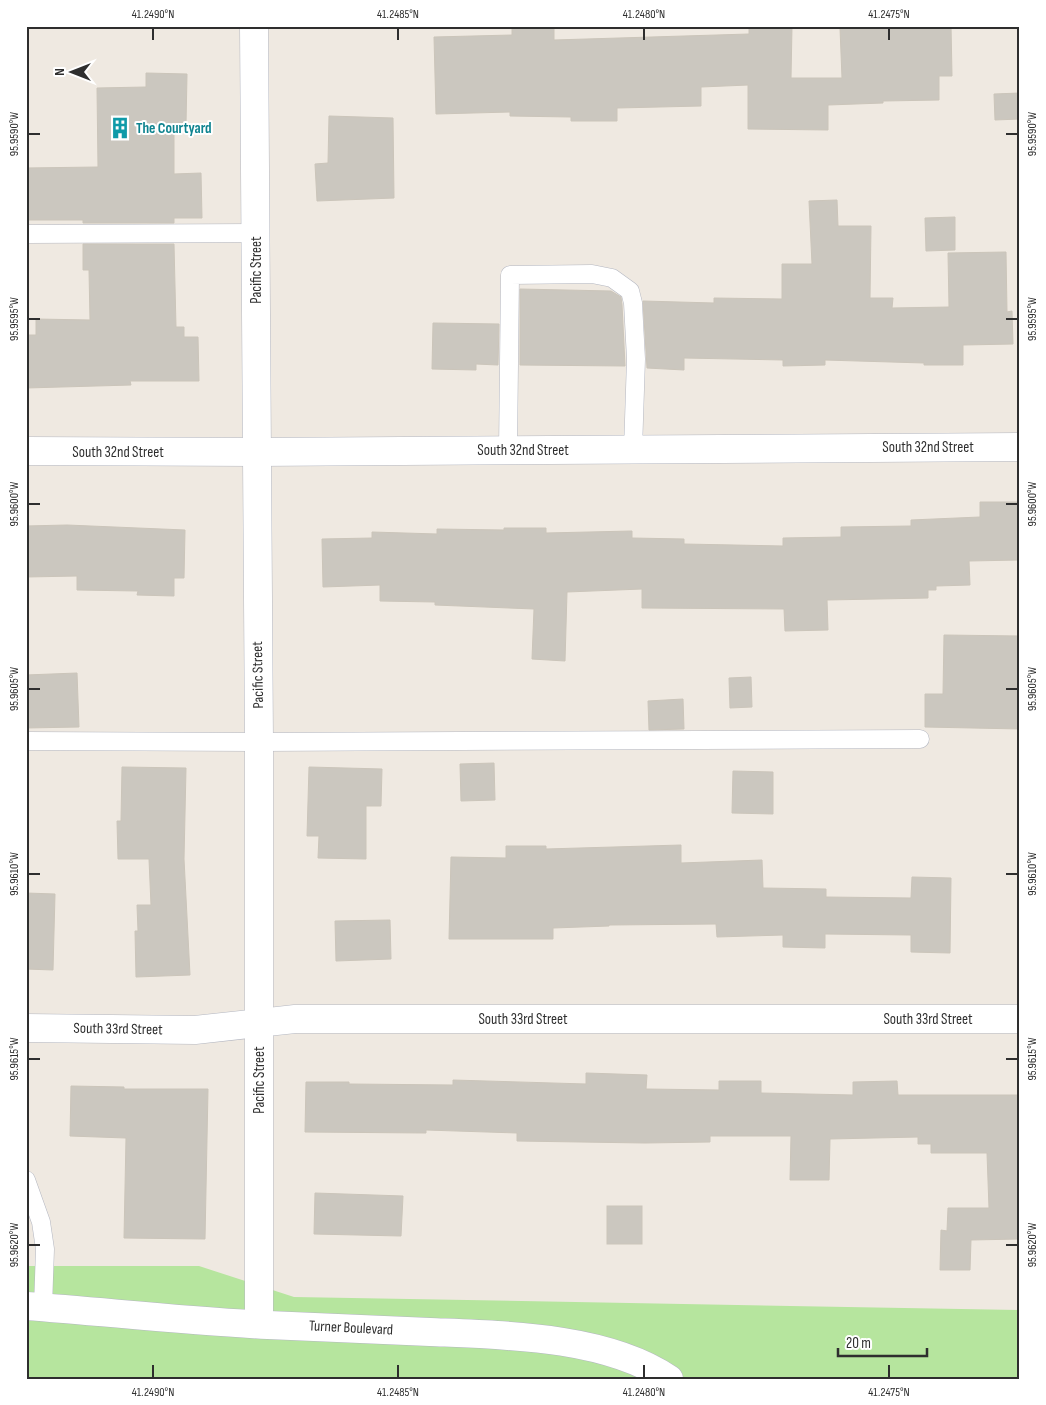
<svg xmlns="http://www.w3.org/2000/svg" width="1046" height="1405" font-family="'Sofia Sans Condensed',sans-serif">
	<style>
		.green { fill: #b6e59e }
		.building { fill: #cbc7bf; stroke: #cbc5ba }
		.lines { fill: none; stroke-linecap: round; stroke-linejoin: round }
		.service-casing { stroke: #b4b7c1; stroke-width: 19 }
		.minor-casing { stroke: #b4b7c1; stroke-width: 29 }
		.service { stroke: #fff; stroke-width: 18 }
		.minor { stroke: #fff; stroke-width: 28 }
		.ticks { fill: none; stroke: #2e2e2e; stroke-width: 2 }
		.labels { text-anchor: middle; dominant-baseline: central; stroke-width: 4; stroke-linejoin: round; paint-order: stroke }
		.culture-label { font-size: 15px; font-weight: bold; fill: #0d838f; stroke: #fff; text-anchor: start }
		.street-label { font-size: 15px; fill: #2e2e2e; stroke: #fff }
		.neatline { fill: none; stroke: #2e2e2e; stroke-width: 2 }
		.ticks-label { font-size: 12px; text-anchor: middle; fill: #2e2e2e }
	</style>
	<rect width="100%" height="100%" fill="#efe9e1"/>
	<!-- green -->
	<polygon class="green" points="26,1266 199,1266 294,1297 1020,1310 1020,1379 26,1379"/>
	<!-- building -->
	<g class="building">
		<polygon points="512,26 554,26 554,40 749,34 749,26 792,26 791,78 842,78 840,28 951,26 952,76 939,76 939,100 883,101 883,103 828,105 828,130 748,129 748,85 701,87 701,106 617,108 617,121 571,121 571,117 510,116 510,112 436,114 434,37 512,35"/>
		<polygon points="146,73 187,74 186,124 174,123 174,174 201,173 202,218 174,218 174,223 83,223 83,220 26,220 26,168 98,167 97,88 146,87"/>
		<polygon points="1020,93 1020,119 995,120 994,94"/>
		<polygon points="329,116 393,118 394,198 317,201 315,164 328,163"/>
		<polygon points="837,200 838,226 871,226 870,298 893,298 892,308 949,307 948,253 1006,252 1007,312 1012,311 1013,344 963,345 963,365 924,365 924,363 825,360 825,365 783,366 783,360 684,358 684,370 647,368 643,301 714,303 714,298 782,299 782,264 812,264 809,201"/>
		<polygon points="955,217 955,250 926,251 925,218"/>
		<polygon points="83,244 174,244 176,327 184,327 184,337 198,337 199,381 130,381 131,385 26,388 26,335 36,335 36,319 90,320 89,270 83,270"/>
		<polygon points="520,289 611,291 621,297 622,305 625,366 520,365"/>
		<polygon points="433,323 499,324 498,365 476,364 476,370 432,369"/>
		<polygon points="980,502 1020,502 1020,560 969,561 970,585 936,586 936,590 928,590 928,598 827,600 828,630 785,631 784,609 642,608 642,589 567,592 565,661 532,659 534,609 435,605 435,602 380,601 380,585 323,587 322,539 372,538 372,532 437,534 437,529 504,530 504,528 546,528 546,533 632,531 632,538 684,539 684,544 783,546 783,538 841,537 841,527 911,526 911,520 980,517"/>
		<polygon points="67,525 185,530 184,578 174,578 174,596 137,595 138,591 77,590 77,576 26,577 26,526"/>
		<polygon points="944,635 1020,636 1020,729 925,727 925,694 943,694"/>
		<polygon points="77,673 79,727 26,728 26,675"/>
		<polygon points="751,677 752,707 730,708 729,678"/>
		<polygon points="683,699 684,729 649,730 648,701"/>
		<polygon points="494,763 495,800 461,801 460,764"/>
		<polygon points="122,767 186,768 184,859 190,975 136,977 135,931 138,931 137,905 151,905 149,859 118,859 117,821 121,821"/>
		<polygon points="309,767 382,769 381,806 366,806 366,859 318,858 319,836 307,836"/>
		<polygon points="733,771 773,772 773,814 732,813"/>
		<polygon points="681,845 681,863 762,860 763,888 826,889 826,897 911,898 912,877 951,878 950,953 911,952 911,935 825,934 825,948 783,947 783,935 717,937 716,924 609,925 609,926 553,928 553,939 449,939 451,857 506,858 506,846 546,846 546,849"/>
		<polygon points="26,893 55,894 53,970 26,969"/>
		<polygon points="390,920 391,959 336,961 335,921"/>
		<polygon points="586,1073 647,1075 646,1089 719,1090 719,1081 761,1081 761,1093 853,1095 853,1082 897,1081 898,1095 1020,1095 1020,1239 971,1240 970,1270 940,1270 941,1230 947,1231 948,1208 989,1208 987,1153 931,1153 931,1144 918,1144 918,1137 830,1139 829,1180 790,1180 791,1136 710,1136 710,1142 645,1143 517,1141 517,1133 426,1130 426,1133 305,1132 306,1082 349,1082 349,1084 453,1085 453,1080 586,1084"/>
		<polygon points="71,1086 124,1087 124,1089 208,1089 205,1239 124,1238 126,1138 70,1136"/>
		<polygon points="315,1193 403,1196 401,1236 314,1234"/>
		<rect x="607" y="1206" width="35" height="38"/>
	</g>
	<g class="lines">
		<!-- service casing -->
		<g class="service-casing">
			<g id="service">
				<polyline points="26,234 256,233"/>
				<polyline points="508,451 510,275 592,274 612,278 630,291 633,303 636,359 633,450"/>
				<polyline points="26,741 259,742 920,739"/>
				<polyline points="26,1180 41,1222 45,1249 43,1307"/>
			</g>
		</g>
		<!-- minor casing -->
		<g class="minor-casing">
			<g id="minor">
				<polyline points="254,26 259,742 259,1324"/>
				<polyline points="26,451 257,452 1020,447"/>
				<polyline points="26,1028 195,1030 295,1019 1020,1019"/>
				<path d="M26 1306C107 1312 187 1321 268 1325 322 1327 376 1330 430 1332 504 1335 606 1336 669 1379"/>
			</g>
		</g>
		<!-- service -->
		<use href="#service" class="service"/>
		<!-- minor -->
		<use href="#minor" class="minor"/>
	</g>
	<!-- ticks -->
	<path class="ticks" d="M153 28V40M398 28V40M644 28V40M889 28V40M28 134H40M1006 134H1018M28 319H40M1006 319H1018M28 504H40M1006 504H1018M28 689H40M1006 689H1018M28 874H40M1006 874H1018M28 1059H40M1006 1059H1018M28 1245H40M1006 1245H1018M153 1365V1378M398 1365V1378M644 1365V1378M889 1365V1378"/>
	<!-- icons -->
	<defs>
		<g id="building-bare" transform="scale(1.725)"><path d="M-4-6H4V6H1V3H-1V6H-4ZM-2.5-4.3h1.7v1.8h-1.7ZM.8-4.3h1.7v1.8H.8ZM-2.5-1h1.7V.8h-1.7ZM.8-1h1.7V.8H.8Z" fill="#0f9aa8" stroke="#fff" stroke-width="2.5" paint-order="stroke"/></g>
	</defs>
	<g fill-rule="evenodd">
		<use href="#building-bare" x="120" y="128"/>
	</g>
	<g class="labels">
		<!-- culture labels -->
		<g class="culture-label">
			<text x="136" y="128">The Courtyard</text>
		</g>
		<!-- street labels -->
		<g class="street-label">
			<text transform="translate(256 270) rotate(-90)">Pacific Street</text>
			<text x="928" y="447">South 32nd Street</text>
			<text x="523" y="450">South 32nd Street</text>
			<text x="118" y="452">South 32nd Street</text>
			<text transform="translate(258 675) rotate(-91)">Pacific Street</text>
			<text x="523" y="1019">South 33rd Street</text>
			<text x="928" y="1019">South 33rd Street</text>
			<text transform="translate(118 1029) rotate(1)">South 33rd Street</text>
			<text transform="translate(259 1080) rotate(-90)">Pacific Street</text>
			<text transform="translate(351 1328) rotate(3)">Turner Boulevard</text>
		</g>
	</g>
	<!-- border -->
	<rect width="1046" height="1405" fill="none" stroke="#ffffff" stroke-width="55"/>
	<!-- north arrow -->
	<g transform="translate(72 72) rotate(270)" stroke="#ffffff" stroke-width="4" paint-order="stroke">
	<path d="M0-4L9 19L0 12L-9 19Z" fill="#2e2e2e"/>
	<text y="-8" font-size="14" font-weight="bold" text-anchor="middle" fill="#2e2e2e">N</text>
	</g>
	<!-- scale -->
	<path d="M838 1348v8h89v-8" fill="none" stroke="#2e2e2e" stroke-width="2.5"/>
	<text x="846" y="1348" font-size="15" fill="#2e2e2e" stroke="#ffffff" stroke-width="4" paint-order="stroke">20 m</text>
	<rect x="28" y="28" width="990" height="1350" class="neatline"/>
	<g class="ticks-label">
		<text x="153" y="18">41.2490°N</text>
		<text x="398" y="18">41.2485°N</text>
		<text x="644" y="18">41.2480°N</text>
		<text x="889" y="18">41.2475°N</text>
		<text transform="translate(1032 134) rotate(-90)" y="4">95.9590°W</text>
		<text transform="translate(14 134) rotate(-90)" y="4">95.9590°W</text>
		<text transform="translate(1032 319) rotate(-90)" y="4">95.9595°W</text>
		<text transform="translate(14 319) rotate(-90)" y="4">95.9595°W</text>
		<text transform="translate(1032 504) rotate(-90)" y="4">95.9600°W</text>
		<text transform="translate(14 504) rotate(-90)" y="4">95.9600°W</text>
		<text transform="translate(1032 689) rotate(-90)" y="4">95.9605°W</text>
		<text transform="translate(14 689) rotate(-90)" y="4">95.9605°W</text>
		<text transform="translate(1032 874) rotate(-90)" y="4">95.9610°W</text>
		<text transform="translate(14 874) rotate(-90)" y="4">95.9610°W</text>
		<text transform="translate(1032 1059) rotate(-90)" y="4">95.9615°W</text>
		<text transform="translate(14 1059) rotate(-90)" y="4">95.9615°W</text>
		<text transform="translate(1032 1245) rotate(-90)" y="4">95.9620°W</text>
		<text transform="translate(14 1245) rotate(-90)" y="4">95.9620°W</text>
		<text x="153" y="1396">41.2490°N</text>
		<text x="398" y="1396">41.2485°N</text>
		<text x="644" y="1396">41.2480°N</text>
		<text x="889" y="1396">41.2475°N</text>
	</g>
</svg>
